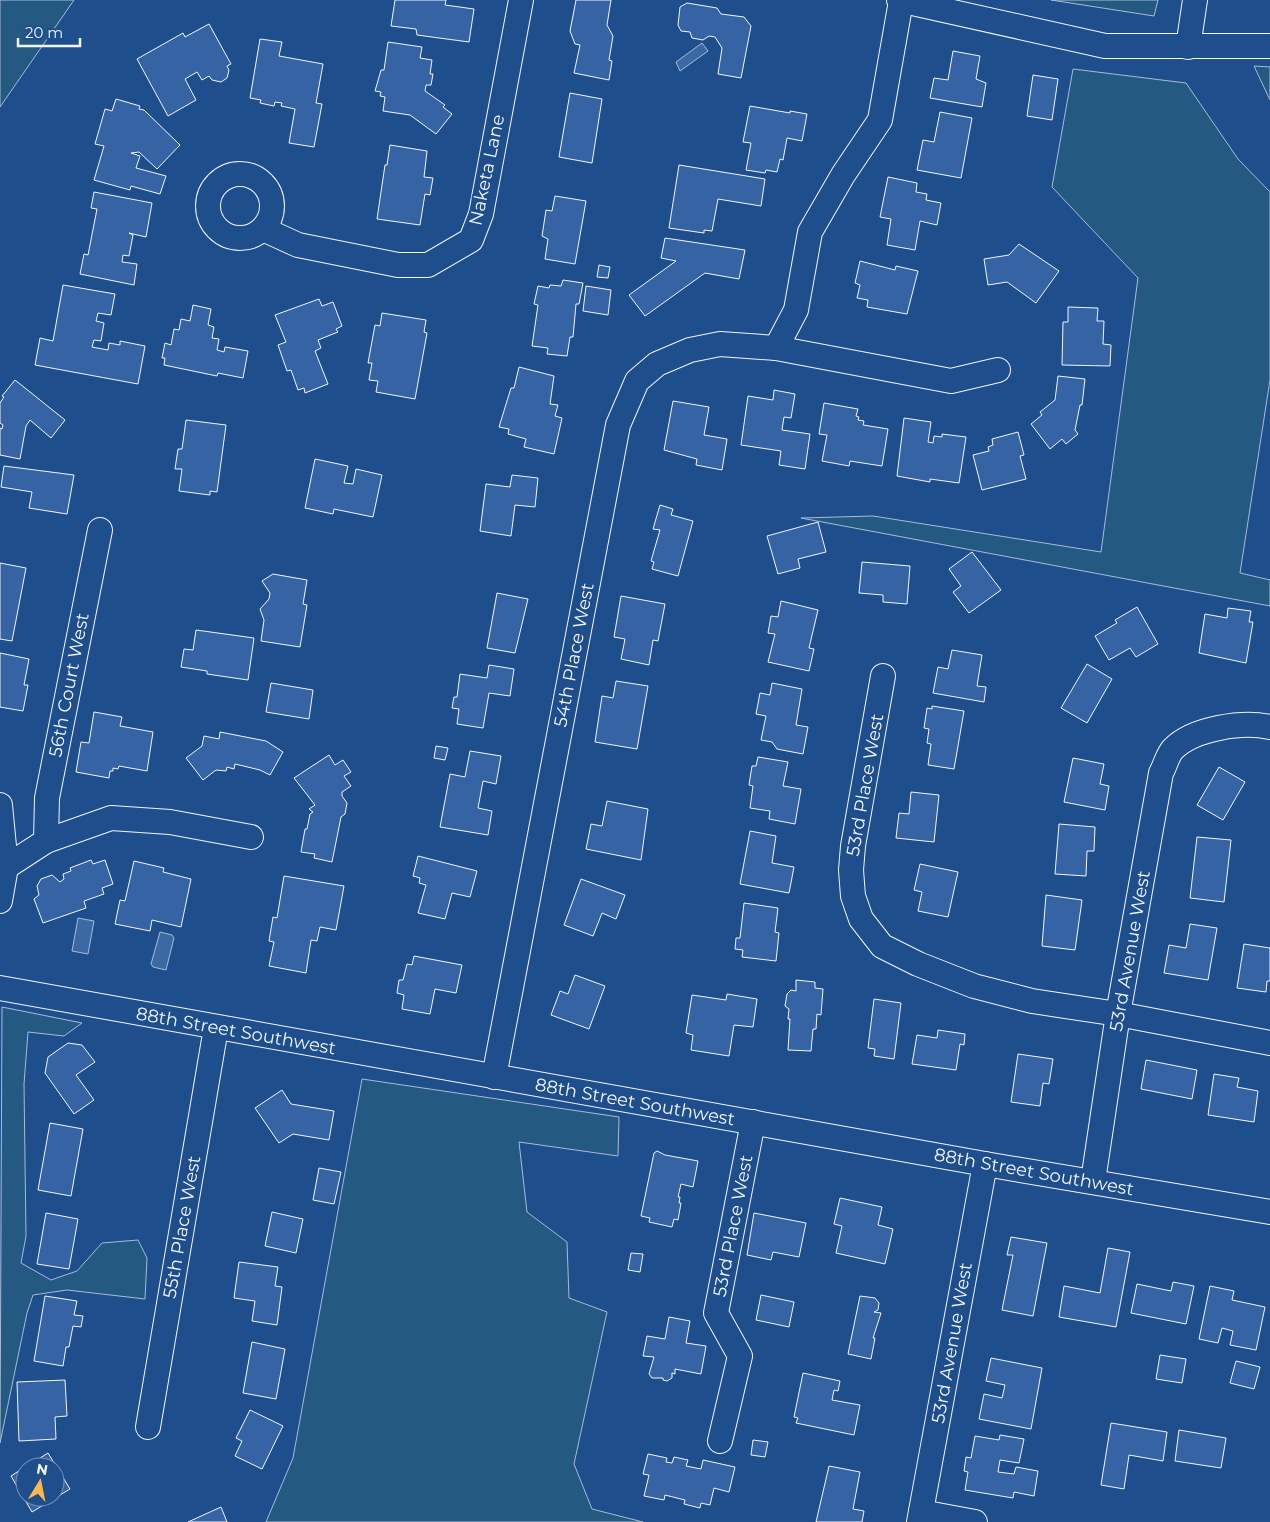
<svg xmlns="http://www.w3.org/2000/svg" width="1270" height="1522" font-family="Montserrat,sans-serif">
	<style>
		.green { fill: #245a82; stroke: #a8bbd7 }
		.water { fill: #3b69a3; stroke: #a8bbd7 }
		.building { fill: #3563a3; stroke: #f2f6ff }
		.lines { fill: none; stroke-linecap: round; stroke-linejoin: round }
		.minor-casing { stroke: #f2f6ff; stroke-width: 26 }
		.minor { stroke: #1f4e8c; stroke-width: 24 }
		.labels { text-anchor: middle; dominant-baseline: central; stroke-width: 4; stroke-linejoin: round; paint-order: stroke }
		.street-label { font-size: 18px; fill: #f2f6ff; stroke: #1f4e8c }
	</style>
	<rect width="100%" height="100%" fill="#1f4e8c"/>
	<!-- green -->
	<g class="green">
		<polygon points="0,0 74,0 0,107"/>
		<polygon points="1051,0 1158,0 1154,16"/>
		<polygon points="1254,66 1270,67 1270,100"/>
		<polygon points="1073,69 1186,83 1238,159 1270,192 1270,380 1240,573 1270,580 1270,606 801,518 873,516 1101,552 1138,278 1052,187"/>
		<polygon points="2,1007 82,1023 64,1036 28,1032 24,1084 26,1236 21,1263 51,1280 77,1271 102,1243 138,1240 147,1258 145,1299 67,1290 33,1295 27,1313 0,1443"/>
		<polygon points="362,1079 619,1117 618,1156 519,1142 527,1212 567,1242 569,1298 607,1312 574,1464 592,1509 643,1522 266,1522 293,1458"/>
	</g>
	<!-- water -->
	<g class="water">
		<polygon points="702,43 708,51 680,71 676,62"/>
		<polygon points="78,918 94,921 88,954 72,951"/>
		<polygon points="160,932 172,935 174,938 166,970 153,967 151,964"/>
	</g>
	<!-- building -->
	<g class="building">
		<polygon points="395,0 446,0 445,5 474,9 469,42 417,35 416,29 391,26"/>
		<polygon points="576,0 611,0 607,25 613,36 609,60 612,61 609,80 574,73 580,45 575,44 570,31"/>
		<polygon points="687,3 717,8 721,14 744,17 751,26 741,78 718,74 722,48 715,37 709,36 703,40 692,38 690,32 681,31 678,25 680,7"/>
		<polygon points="209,24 231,64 227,66 229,70 227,78 221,82 212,80 209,76 202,80 197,72 185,79 196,100 168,116 137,59 183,33 185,37"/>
		<polygon points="260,39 282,42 279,56 323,64 316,103 322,104 314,147 289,143 295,109 281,106 282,103 275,102 274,106 260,103 261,100 250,98"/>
		<polygon points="388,42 422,47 420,58 432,60 430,74 433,74 431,85 426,85 425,91 445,105 443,107 452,114 436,134 410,115 383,111 385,97 380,96 381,92 375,91 381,70 384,70"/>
		<polygon points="953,51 980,56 976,79 986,83 982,107 930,98 934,78 948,80"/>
		<polygon points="1033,75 1058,79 1052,120 1027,116"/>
		<polygon points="570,93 602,99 592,163 559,157"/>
		<polygon points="116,99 140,106 139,109 144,110 180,145 157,169 139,152 131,153 140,156 136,168 166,176 160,194 131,186 130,190 94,180 104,146 95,144 105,109 112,111"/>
		<polygon points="750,106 790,113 790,111 807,114 802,141 787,138 783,160 780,159 777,172 766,170 765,173 746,170 751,143 743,142"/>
		<polygon points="940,112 972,118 961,178 917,170 923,140 934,142"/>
		<polygon points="390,145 427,151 424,177 433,178 430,195 425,194 420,225 377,219 385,165 387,165"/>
		<polygon points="679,165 765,179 761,206 718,199 712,231 704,230 704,233 669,228"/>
		<polygon points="888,177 917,183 916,192 927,194 926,200 941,203 937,225 920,221 915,250 887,245 891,219 880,217"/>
		<polygon points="94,192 152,203 146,237 129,233 133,235 129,256 123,255 122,262 137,264 134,285 80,274 84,254 88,255 97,209 91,208"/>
		<polygon points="555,196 586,201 575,264 545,259 548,239 542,236 546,210 552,211"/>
		<polygon points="665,238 745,250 739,279 705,273 645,316 629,295 676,261 661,258"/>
		<polygon points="1019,244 1059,271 1036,303 1007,282 988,285 984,259 1009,255"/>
		<polygon points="860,261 895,270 896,266 918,271 907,314 867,307 868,300 857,298 860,285 855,283"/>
		<polygon points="599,265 610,267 608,278 597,277"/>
		<polygon points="563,280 583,283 579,304 576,304 573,337 570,337 567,356 547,354 548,348 532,346 538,305 534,304 538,286 549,288 550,285 561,286"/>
		<polygon points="63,285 115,294 111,315 98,313 96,321 104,323 101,341 94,340 92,347 108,350 109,343 120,345 120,341 145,346 138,384 35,365 40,338 53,341"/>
		<polygon points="586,286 611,290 608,315 583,311"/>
		<polygon points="319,299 322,306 333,302 342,326 336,329 338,332 318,340 321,348 315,351 328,384 305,393 304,388 298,390 291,370 287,371 278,345 286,342 275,315"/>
		<polygon points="193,305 211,309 208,325 214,327 212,338 219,339 217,350 224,352 225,347 248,351 243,378 218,373 217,376 164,365 165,358 162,358 165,343 171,345 174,329 179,330 181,319 190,321"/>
		<polygon points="1068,307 1098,308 1097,321 1104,321 1103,344 1111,345 1110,366 1062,365 1063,322 1068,322"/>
		<polygon points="382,313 426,320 424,332 427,333 415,399 376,392 378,381 369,380 372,363 368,363 375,325 380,326"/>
		<polygon points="519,367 554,376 550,404 558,405 555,416 562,418 554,454 524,447 526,439 508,434 509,429 499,427 511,388 514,388"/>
		<polygon points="1058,376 1085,379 1082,405 1080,405 1075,430 1078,434 1066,444 1062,439 1050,449 1031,424 1042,415 1040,412 1055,400"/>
		<polygon points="15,380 65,420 51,438 30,420 26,426 20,459 0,455 0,428 2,429 3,425 0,423 0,403 4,397 2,396"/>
		<polygon points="774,390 795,394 791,418 784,417 782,430 810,434 805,469 779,465 781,451 741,445 748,396 773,400"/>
		<polygon points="673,401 709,407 704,435 727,439 722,470 696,465 697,459 664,450"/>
		<polygon points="824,403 858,409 856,416 859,417 858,420 864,421 863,425 888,429 882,466 850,461 849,466 822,461 827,435 819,434"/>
		<polygon points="904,418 931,422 928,442 933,443 934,436 942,437 942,434 966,437 959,483 930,479 930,482 897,476"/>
		<polygon points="186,420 226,425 217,492 210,491 210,495 179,491 182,469 175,469 178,449 182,449"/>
		<polygon points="1018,432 1024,455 1020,456 1026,479 982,490 973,455 989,451 988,447 993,445 992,439"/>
		<polygon points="315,459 348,466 344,483 353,484 356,469 382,475 373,517 334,509 333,514 305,508"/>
		<polygon points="4,466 74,475 67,514 29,508 32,492 1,487"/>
		<polygon points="512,475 538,478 535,507 515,505 511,536 480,531 486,484 510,487"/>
		<polygon points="660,505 673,509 671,515 693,521 678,576 652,569 654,562 651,561 660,530 653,529"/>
		<polygon points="818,522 826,552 798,559 800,568 778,574 767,536"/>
		<polygon points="972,552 1001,590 969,613 953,592 961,586 949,569"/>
		<polygon points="862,562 910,566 907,604 883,602 883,595 859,593"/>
		<polygon points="0,563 26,568 12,641 0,639"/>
		<polygon points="273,574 307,580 303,604 307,605 300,647 261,641 264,620 260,609 269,599 270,593 262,581"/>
		<polygon points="497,593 528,599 515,653 487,648"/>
		<polygon points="621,596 665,604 658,641 653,640 649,665 621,659 625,639 614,637"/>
		<polygon points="781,601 818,610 809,648 814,649 809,671 768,662 775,634 768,633 771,616 778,617"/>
		<polygon points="1137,607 1158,644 1136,657 1130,648 1109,660 1095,636 1117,623 1115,620"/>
		<polygon points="1228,608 1251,611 1249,622 1253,622 1246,663 1199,653 1205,614 1227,618"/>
		<polygon points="196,630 254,638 248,680 207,674 207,671 181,667 184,649 193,650"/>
		<polygon points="952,650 982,655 977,686 986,687 984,702 933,693 938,667 948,669"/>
		<polygon points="0,653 29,659 24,685 28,685 23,711 0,707"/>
		<polygon points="1087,664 1112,679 1087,723 1061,708"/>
		<polygon points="489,665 514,669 510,696 489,693 483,728 457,724 459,709 452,708 454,697 457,697 460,674 487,678"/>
		<polygon points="616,681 648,686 637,749 595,742 602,696 613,698"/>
		<polygon points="271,683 313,690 309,719 266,712"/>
		<polygon points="772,683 802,689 796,725 808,727 803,754 777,749 772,742 761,740 766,716 756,714 760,693 770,695"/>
		<polygon points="932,706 964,711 954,769 928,765 931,744 927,743 929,729 924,728 927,708 932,709"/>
		<polygon points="94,712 122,717 120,726 153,732 147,771 119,766 118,769 113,768 113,771 110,771 109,778 76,772 81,742 89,743"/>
		<polygon points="220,732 266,741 283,752 270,775 260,770 235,764 234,769 227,767 226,771 216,770 203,780 186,758 202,746 204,736 219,739"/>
		<polygon points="436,746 448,748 445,760 434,758"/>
		<polygon points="470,751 501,756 496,784 483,781 478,808 492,811 488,835 440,827 450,774 465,777"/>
		<polygon points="329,755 335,765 343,760 351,772 344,776 351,786 342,792 342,796 347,803 345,814 341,817 332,862 314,858 315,854 301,852 305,829 307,829 310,814 313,812 309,809 315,805 294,778"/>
		<polygon points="758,757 788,762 783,786 801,789 795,824 769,819 770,811 750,808 753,786 749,785 752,766 756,766"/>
		<polygon points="1073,758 1104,764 1100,784 1109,786 1105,810 1064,802"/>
		<polygon points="1219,767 1245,782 1223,820 1197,805"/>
		<polygon points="911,792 939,795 934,842 896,838 899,813 909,814"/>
		<polygon points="607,801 648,809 641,860 586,849 591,824 602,826"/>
		<polygon points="1059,824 1095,827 1094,851 1087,851 1086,876 1055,874"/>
		<polygon points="750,831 776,836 772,863 794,867 789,893 740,884"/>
		<polygon points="1197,837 1231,840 1224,902 1190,898"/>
		<polygon points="418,856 477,871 470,897 452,893 445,919 418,913 426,885 419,883 420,878 413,876"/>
		<polygon points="91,860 93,864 105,860 113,884 102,888 104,894 84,901 86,908 43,923 34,899 39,895 37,886 41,879 52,875 60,882 64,879 63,874 71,871 70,868"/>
		<polygon points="134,861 164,868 163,872 191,879 181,927 152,920 150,931 115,924 120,900 125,901"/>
		<polygon points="920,864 958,872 948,917 918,911 922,892 914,890"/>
		<polygon points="284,876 344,886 336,930 320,927 317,941 311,940 306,973 269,966 274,942 269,941 273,917 277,918"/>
		<polygon points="581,879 625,895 616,919 602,913 593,936 564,925"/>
		<polygon points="1046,895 1082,900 1075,950 1042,946"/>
		<polygon points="744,903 778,908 775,932 779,933 776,961 742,957 743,950 735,949 736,938 740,938"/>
		<polygon points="1190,924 1217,928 1208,980 1164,973 1169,945 1186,948"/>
		<polygon points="1244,944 1270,948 1270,981 1267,981 1266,992 1237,988"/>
		<polygon points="414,956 462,965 456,993 435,989 430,1014 402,1009 404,995 397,993 399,980 403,980 407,964 412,965"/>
		<polygon points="575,975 605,986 589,1029 551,1015 560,991 568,994"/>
		<polygon points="796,980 815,982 815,988 823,989 821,1015 817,1014 816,1029 813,1029 811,1051 788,1050 790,1019 788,1019 789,1009 785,1006 787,994 791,990 796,991"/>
		<polygon points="727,994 757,999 753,1027 734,1025 729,1056 691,1050 693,1035 686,1033 692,995 726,1000"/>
		<polygon points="874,999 901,1003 894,1059 874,1056 875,1049 868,1048"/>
		<polygon points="938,1030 965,1034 964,1045 960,1044 956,1070 912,1064 917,1035 937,1038"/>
		<polygon points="68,1043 82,1045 95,1062 76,1075 94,1100 74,1114 45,1073 48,1057"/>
		<polygon points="1018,1054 1053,1059 1049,1084 1043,1083 1040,1106 1011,1102"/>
		<polygon points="1146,1060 1197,1070 1192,1099 1141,1089"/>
		<polygon points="1214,1074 1239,1078 1237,1087 1258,1091 1254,1122 1208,1115"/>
		<polygon points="282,1090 291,1104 334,1111 329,1140 293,1134 279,1143 255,1108"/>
		<polygon points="50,1123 83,1129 71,1196 38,1190"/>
		<polygon points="657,1151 665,1155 698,1161 693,1187 681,1184 678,1197 680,1197 679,1203 681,1203 678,1220 674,1219 672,1227 649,1222 650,1218 641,1216 654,1153"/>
		<polygon points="319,1168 341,1172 334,1204 313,1200"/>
		<polygon points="840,1198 882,1207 878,1225 893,1229 885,1264 836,1253 842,1226 834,1224"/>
		<polygon points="272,1212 303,1219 296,1253 265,1246"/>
		<polygon points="46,1213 78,1219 69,1269 37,1264"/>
		<polygon points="754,1213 806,1223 799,1257 773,1252 771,1260 747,1255"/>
		<polygon points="1011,1237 1047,1243 1033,1316 1002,1310 1013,1255 1007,1255"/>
		<polygon points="1108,1248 1130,1252 1116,1327 1059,1317 1064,1286 1100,1293"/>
		<polygon points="631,1253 643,1254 640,1272 628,1270"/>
		<polygon points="239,1262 278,1267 275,1286 282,1287 277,1325 252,1321 255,1301 234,1298"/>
		<polygon points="1173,1282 1194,1286 1186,1324 1131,1313 1137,1284 1171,1291"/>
		<polygon points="1210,1286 1234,1291 1232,1300 1265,1307 1256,1350 1230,1345 1233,1331 1222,1328 1218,1343 1199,1339"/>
		<polygon points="761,1295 794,1302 789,1327 756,1320"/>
		<polygon points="45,1296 77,1301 74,1315 83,1316 81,1327 73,1326 69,1347 66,1347 63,1366 34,1361"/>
		<polygon points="860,1296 875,1298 879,1303 878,1310 874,1312 881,1313 873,1338 875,1338 871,1359 848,1354"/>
		<polygon points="669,1317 690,1321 686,1343 706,1346 701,1374 675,1369 675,1374 672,1373 672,1378 667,1381 663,1380 663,1378 652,1378 649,1374 654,1357 643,1356 647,1336 665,1339"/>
		<polygon points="252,1342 285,1349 276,1399 243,1393"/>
		<polygon points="1160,1355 1186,1359 1182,1383 1156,1379"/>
		<polygon points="991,1358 1042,1368 1031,1429 979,1419 984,1394 1002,1398 1005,1385 986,1381"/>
		<polygon points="1236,1361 1260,1367 1254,1389 1230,1383"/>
		<polygon points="803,1373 840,1381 838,1391 834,1390 832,1400 860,1405 854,1435 796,1423 798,1418 794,1417"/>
		<polygon points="65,1380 67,1416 55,1417 56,1439 19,1441 17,1382"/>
		<polygon points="250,1410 283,1426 262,1469 235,1456 242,1441 236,1438"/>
		<polygon points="1111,1423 1167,1432 1163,1461 1129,1455 1124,1489 1101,1485"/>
		<polygon points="1179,1430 1226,1438 1221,1468 1175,1461"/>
		<polygon points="1000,1435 1024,1439 1019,1463 1000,1460 998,1472 1014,1474 1016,1467 1038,1471 1034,1496 1014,1492 1013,1498 965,1490 968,1472 964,1471 966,1457 971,1458 975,1436 999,1440"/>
		<polygon points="753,1440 768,1442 765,1457 751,1455"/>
		<polygon points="48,1453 70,1489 32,1512 11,1476 25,1467 25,1497 55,1497 55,1467 26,1467"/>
		<polygon points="648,1454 667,1458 666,1462 672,1463 674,1457 688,1460 686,1466 701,1469 703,1460 735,1467 729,1492 714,1488 710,1505 701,1503 700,1508 684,1504 685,1500 665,1495 664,1500 644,1496 649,1475 643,1474"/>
		<polygon points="829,1466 860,1472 853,1509 864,1511 862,1522 816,1522"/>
		<polygon points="221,1507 227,1522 188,1522"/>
	</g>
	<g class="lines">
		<!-- minor casing -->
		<g class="minor-casing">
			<g id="minor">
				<polyline points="899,0 1105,46 1270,46"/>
				<polyline points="1188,47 1195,0"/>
				<circle cx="240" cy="206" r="32"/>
				<polyline points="263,229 298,245 398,265 428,265 471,240 481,214 521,0"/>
				<polyline points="776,348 796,310 810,232 843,175 880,120 901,1"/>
				<polyline points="883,676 853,846 851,870 853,896 861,919 882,946 918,964 974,986 1032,1001 1118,1014 1270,1043"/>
				<polyline points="0,805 6,867 0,901"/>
				<polyline points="46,841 47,798 100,530"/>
				<polyline points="6,867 46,841 111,818 170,822 251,837"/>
				<polyline points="0,988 985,1164 1270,1212"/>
				<polyline points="494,1077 618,425 637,381 657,364 690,350 720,344 776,348 951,381 998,370"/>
				<path d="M1093 1181 1118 1014 1161 773C1165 766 1168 754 1173 749 1194 728 1243 721 1270 727"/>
				<polyline points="148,1427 216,1028"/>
				<polyline points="720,1441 740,1356 716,1313 753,1122"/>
				<polyline points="921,1512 975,1522"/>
				<polyline points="919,1522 985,1164"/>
			</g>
		</g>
		<!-- minor -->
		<use href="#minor" class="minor"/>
	</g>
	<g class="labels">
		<!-- street labels -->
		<g class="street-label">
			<text transform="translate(487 170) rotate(-78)">Naketa Lane</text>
			<text transform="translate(574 655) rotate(-79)">54th Place West</text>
			<text transform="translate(69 685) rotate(-79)">56th Court West</text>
			<text transform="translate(865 785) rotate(-80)">53rd Place West</text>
			<text transform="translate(1130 951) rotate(-80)">53rd Avenue West</text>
			<text transform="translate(236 1031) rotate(10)">88th Street Southwest</text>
			<text transform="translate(635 1102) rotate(10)">88th Street Southwest</text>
			<text transform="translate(1034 1172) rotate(10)">88th Street Southwest</text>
			<text transform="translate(733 1226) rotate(-79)">53rd Place West</text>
			<text transform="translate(182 1227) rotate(-80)">55th Place West</text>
			<text transform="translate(952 1343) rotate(-80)">53rd Avenue West</text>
		</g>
	</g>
	<!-- north arrow -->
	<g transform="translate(40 1482) rotate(10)"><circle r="24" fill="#1f4e8c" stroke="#7391ba"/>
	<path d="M0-4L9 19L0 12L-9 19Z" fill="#ffb74d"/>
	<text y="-8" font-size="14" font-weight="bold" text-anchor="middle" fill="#f2f6ff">N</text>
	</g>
	<!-- scale -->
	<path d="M18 38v8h62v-8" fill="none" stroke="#f2f6ff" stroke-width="2.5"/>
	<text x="25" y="38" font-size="15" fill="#f2f6ff" stroke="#1f4e8c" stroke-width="4" paint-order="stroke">20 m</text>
</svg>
